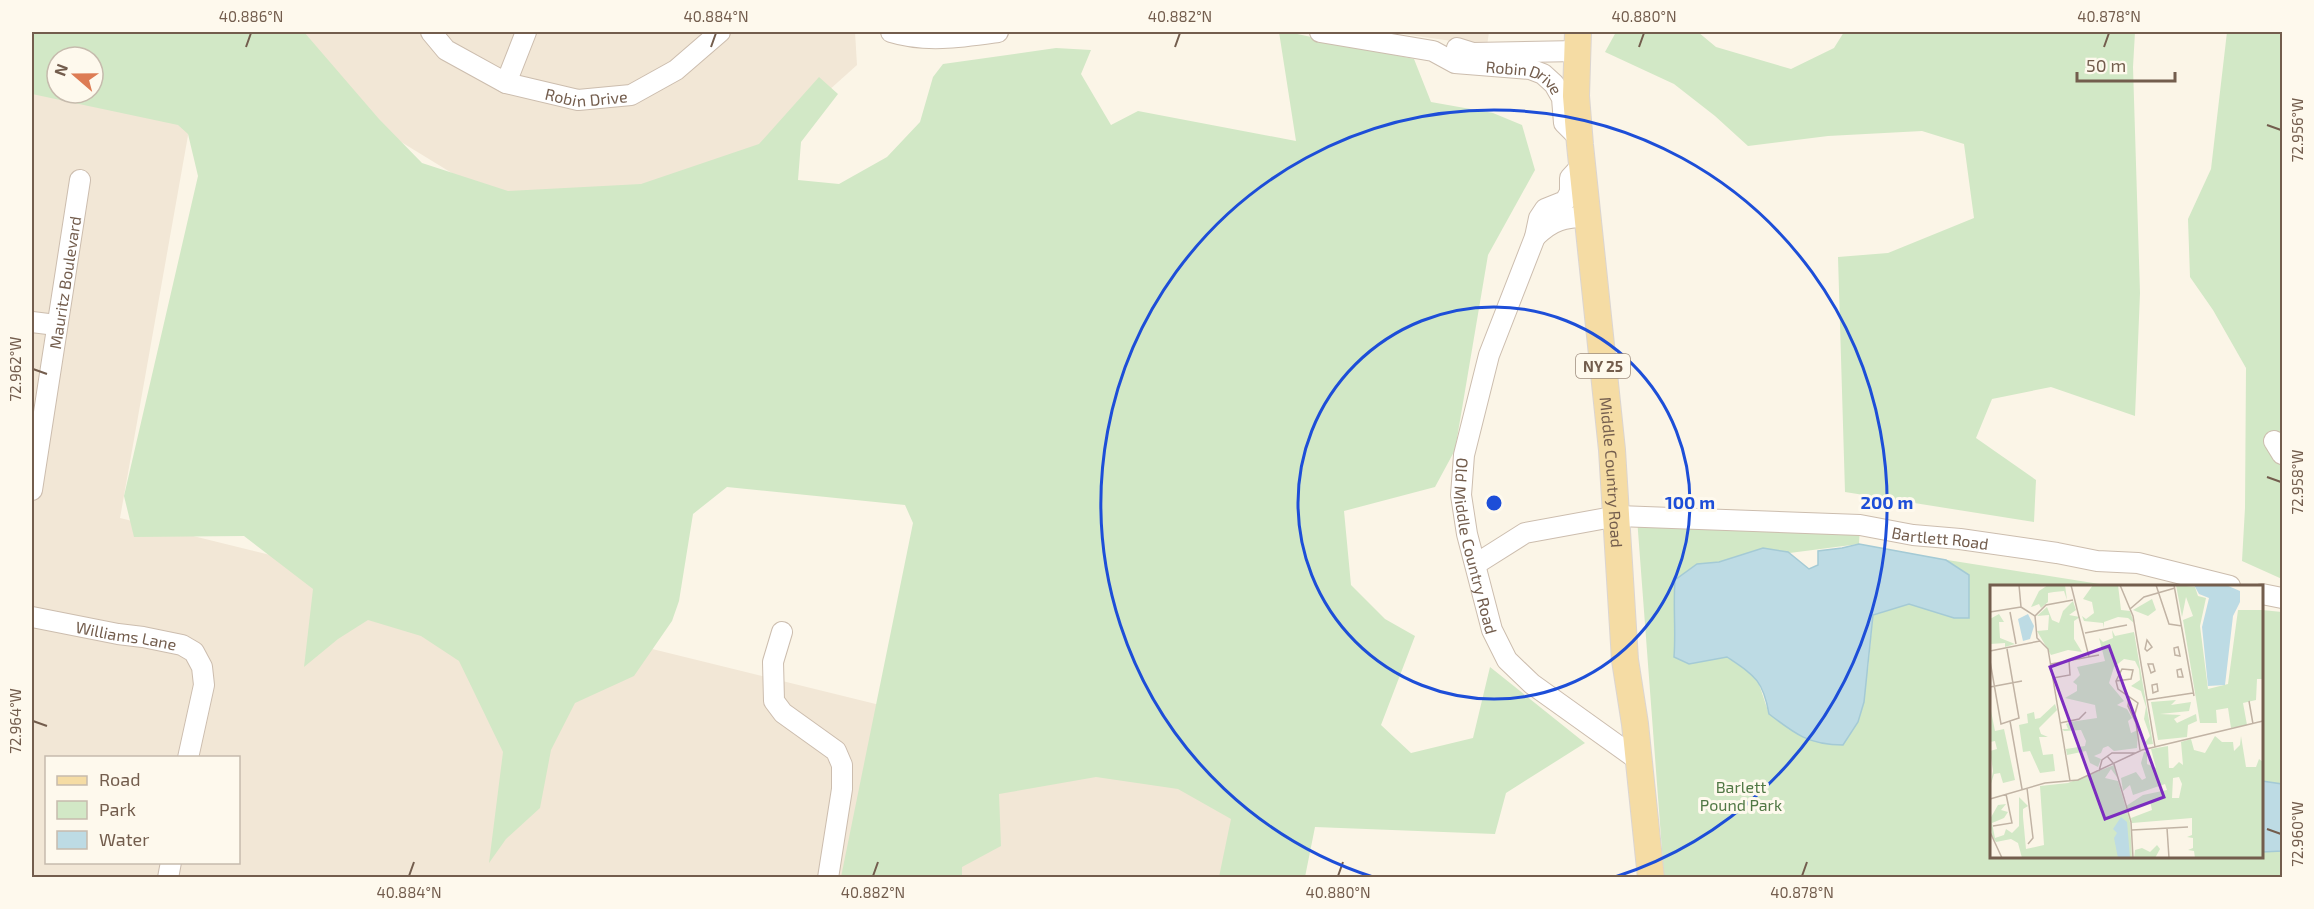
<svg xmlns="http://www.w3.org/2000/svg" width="2314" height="909" font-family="'Exo 2',sans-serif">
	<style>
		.residential { fill: #f2e7d6; fill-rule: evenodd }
		.green { fill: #d2e8c6; fill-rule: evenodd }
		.water { fill: #bddbe4; stroke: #a4cad5; stroke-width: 1.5 }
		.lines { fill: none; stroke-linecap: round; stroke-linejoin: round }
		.minor-casing { stroke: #ccbdae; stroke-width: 22 }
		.major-casing { stroke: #dbd5d1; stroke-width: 28 }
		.minor { stroke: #fff; stroke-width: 20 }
		.major { stroke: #f5dca4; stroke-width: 26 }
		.ticks { fill: none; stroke: #735d4d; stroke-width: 2 }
		.ring { fill: none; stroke: #1d4ed8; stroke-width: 3 }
		.labels { text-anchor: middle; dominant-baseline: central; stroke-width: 6; stroke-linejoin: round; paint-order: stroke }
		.shield { fill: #fef9ed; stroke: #9d8c7d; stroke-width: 1.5 }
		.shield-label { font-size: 15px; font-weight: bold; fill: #735d4d }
		.street-label { font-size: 16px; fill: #735d4d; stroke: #fef9ed }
		.park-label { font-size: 16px; fill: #517845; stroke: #fef9ed }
		.inset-road { fill: none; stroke: #c1b3a4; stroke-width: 1.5 }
		.view { fill: #7b2cbf; fill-opacity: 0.15; stroke: #7b2cbf; stroke-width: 3 }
		.inset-edge { fill: none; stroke: #735d4d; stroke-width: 3 }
		.centre { fill: #1d4ed8; stroke: #fef9ed; stroke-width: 3 }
		.ring-label { font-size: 18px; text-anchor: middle; font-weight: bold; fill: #1d4ed8; stroke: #fef9ed; stroke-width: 6; stroke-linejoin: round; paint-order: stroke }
		.neatline { fill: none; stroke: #735d4d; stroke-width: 2 }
		.ticks-label { font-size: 15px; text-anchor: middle; fill: #735d4d }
	</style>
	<rect width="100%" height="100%" fill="#fbf5e7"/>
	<!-- residential -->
	<g class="residential">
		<polygon points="298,32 855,32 857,65 750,161 638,192 491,197 375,126"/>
		<polygon points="1389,32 1489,32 1487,46"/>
		<path d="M32 76 57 93H93L192 113 120 518 1242 794 1225 877H32ZM46 758H238V862H46Z"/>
	</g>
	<!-- green -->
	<g class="green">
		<path d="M32 32H304L379 119 422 163 508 191 641 184 759 144 819 77 838 94 801 142 798 180 839 184 887 157 920 122 933 77 943 64 1056 48 1091 50 1081 74 1111 125 1138 111 1296 141 1279 32H1288L1414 59 1431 102 1493 113 1522 125 1535 170 1488 255 1455 450 1435 487 1344 511 1351 585 1385 619 1415 636 1381 725 1411 753 1473 738 1490 667 1585 743 1506 793 1495 834 1315 827 1305 877H1219L1231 819 1178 789 1096 777 999 794 1001 846 962 867V877H841L913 523 905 505 727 487 693 514 679 601 672 621 634 676 575 703 551 750 540 808 506 839 489 863 503 752 459 661 421 636 368 620 338 639 304 667 313 589 244 536 134 537 124 496 198 176 188 134 178 125 32 94ZM57 57H93V93H57Z"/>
		<polygon points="1616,32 1698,32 1716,47 1791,69 1834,48 1844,32 2135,32 2133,67 2140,293 2135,416 2051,387 1992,399 1976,438 2036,480 2034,522 1845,492 1838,257 1888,253 1974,218 1964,144 1922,131 1828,136 1748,146 1715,116 1674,84 1605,52"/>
		<polygon points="2227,32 2282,32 2282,579 2242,561 2245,508 2246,368 2213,310 2190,277 2188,219 2211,169"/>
		<polygon points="1637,518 1860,525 1859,544 1719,562 1675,580 1674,657 1727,657 1757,678 1769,714 1868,670 1873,615 1872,548 2112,586 1992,586 1992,856 2262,856 2262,610 2282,612 2282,877 1664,877"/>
	</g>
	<!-- water -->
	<g class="water">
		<path d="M1859 544 1946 560 1969 575V618H1954L1909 604 1873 615 1864 702 1858 722 1843 745C1809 745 1795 734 1769 714 1763 680 1755 676 1727 657L1689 664 1674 657C1676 631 1673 606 1675 580L1697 564 1719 562 1763 548 1788 552 1809 569 1818 565V551L1842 548Z"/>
		<polygon points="2262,781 2282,784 2282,851 2262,852"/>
	</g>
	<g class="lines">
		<!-- minor casing -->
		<g class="minor-casing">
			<g id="minor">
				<path id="s1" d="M431 32 446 50 506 83 578 100 631 95 676 70 720 32"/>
				<path d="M891 32C926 43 963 37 998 32"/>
				<path id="s2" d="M1320 32 1433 51 1455 63 1530 69 1543 74 1554 84 1562 98 1564 123 1580 139"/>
				<polyline points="1457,48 1473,53 1578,51"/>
				<polyline points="506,83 526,32"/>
				<path id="s3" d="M1582 165 1570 178V192L1565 201 1545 209 1539 218 1535 237 1489 355 1464 455 1461 495 1467 534 1492 630 1507 660 1532 684 1638 760"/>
				<path d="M1535 237C1553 219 1564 218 1588 216"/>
				<polyline points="32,322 56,325"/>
				<polyline points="2274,441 2282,454"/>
				<path id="s4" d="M32 490 80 180"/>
				<path id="s5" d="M1476 564 1525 533 1618 516 1860 525 1913 535 1960 539 2057 553 2097 561 2138 563 2230 586"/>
				<polyline points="2262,594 2282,598"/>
				<path id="s6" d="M32 617 118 634 143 637 182 645 194 652 202 667 204 685 188 758"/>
				<polyline points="782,632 773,662 774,701 783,713 836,751 842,765 842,789 828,878"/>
				<polyline points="168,878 171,862"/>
			</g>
		</g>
		<!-- major casing -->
		<g class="major-casing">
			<g id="major">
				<path id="s7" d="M1578 32 1576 96 1580 145 1612 450 1625 660 1635 724 1651 878"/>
			</g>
		</g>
		<!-- minor -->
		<use href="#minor" class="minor"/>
		<!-- major -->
		<use href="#major" class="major"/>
	</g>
	<!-- ticks -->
	<path class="ticks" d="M246 47 251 33M711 47 716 33M1175 47 1180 33M1639 47 1644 33M2104 47 2109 33M2267 125 2281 130M33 369 47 374M2267 477 2281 482M33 721 47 726M2267 829 2281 834M409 876 414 862M873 876 878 862M1338 876 1343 862M1802 876 1807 862"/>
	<!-- distance rings -->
	<g class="ring">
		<circle cx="1494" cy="503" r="196"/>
		<path d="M1373 877A393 393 0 1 1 1615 877"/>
	</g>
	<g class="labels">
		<!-- shield labels -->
		<rect class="shield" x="1576" y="354" width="54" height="24" rx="4.5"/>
		<g class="shield-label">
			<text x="1603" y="366">NY 25</text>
		</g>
		<!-- street labels -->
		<g class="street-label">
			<text stroke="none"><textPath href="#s2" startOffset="212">Robin Drive</textPath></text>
			<text stroke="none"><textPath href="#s1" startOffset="174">Robin Drive</textPath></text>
			<text stroke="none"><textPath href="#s4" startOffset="210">Mauritz Boulevard</textPath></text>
			<text stroke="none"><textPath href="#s7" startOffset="442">Middle Country Road</textPath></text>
			<text stroke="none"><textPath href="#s5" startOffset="476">Bartlett Road</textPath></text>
			<text stroke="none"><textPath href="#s3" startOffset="416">Old Middle Country Road</textPath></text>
			<text stroke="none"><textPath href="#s6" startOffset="96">Williams Lane</textPath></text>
		</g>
		<!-- park labels -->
		<g class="park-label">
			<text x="1741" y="786">Barlett<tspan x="1741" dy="18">Pound Park</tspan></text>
		</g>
	</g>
	<!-- overview -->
	<g transform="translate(1990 585)">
		<rect width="273" height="273" fill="#fbf5e7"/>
		<path d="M58 0H75L77 15 74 6 64 7 58 8V17L51 23 49 19 41 22 49 6ZM103 0H128L131 25 140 26 144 38 138 33 128 32 114 37V43L113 38 94 36 92 31 96 34 104 28 102 17 93 14ZM186 0 205 2 208 11 216 13 210 41 218 104 238 99 248 25H273V94H267L266 115 253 118 257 140 241 143 238 123 226 125 227 138H210L193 35 203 31 196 12 192 32ZM162 14 166 25 158 31 143 25ZM83 16 86 25 79 30 90 32 84 36V54L92 67 78 65 61 70 47 46 58 45 59 30 47 31 57 22 62 35 69 38 73 26ZM9 29 14 37H9L10 53 25 59 15 62V58L0 59V34ZM122 45 125 51 144 47 163 159 153 160 160 151 154 134 156 122 151 106 141 101 150 95 149 84 145 76 134 74 124 82 119 98 134 116 127 120 137 124 142 133 138 136 141 148 148 145 147 163 124 166 118 161 113 163 111 168 104 171 111 174 108 182 100 178 96 166 77 170 76 164 95 161 96 156 91 145 74 146 72 144H78L76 139 80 137 107 133 105 120 75 113 87 106V100L83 97 90 90 87 82 115 76 109 53 113 57 123 53ZM186 115 181 120 201 117 199 126 170 129 191 130 184 134 187 138 206 129 207 136 198 140 197 152 168 155 161 117ZM65 119 67 125 49 143 51 149 58 152H49L53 170 63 169 65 186 50 188 40 166 33 167 29 140 38 138 37 129 44 127 45 134 50 133ZM0 121 5 146 14 144 25 195 13 198 10 188 4 189 0 202 3 186 0 166 7 164 5 156 0 157ZM225 151 232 157H243L244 166 250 160 251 151 256 182H266L269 174 273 177V273H205L204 266 198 265 203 263V253L197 252 202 250V233L142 238 141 233 162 225 160 216 137 227 136 221 153 210 177 205 175 199 143 210 140 200 133 206 131 193 146 187 152 195 156 193 151 178 154 167H157V179L166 183 161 164 178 161 179 183H183L189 177 193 180 191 157 201 154 204 165 215 168ZM189 192 192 199 189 213H182L183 193ZM124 180 129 195 121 184 115 193 128 196 140 237 142 273H32L28 258 21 254 6 257 2 251 0 234 8 220 16 219 11 225 18 227 14 233 2 238 5 253 14 250 16 244 22 248 29 241V212L38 221 33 224V232L36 264 54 260 50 201 78 198ZM167 260 170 264 165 273H144L145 265 152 263 160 267Z" fill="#d2e8c6" fill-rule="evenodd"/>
		<path d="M204 0H236L250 6V17L243 31 235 100 218 101 212 42 219 13 209 9ZM38 29 44 41 40 54 33 56 28 34ZM131 232 137 237 140 273H128L124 253 127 248 123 244Z" fill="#bddbe4"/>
		<path class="inset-road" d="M29 0 31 22M81 0 99 72M130 0 143 31 165 162M166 0 179 39 192 41M184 0 204 111M31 22 45 31 47 53 58 64 80 196M140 24 154 12 185 3M0 27 31 22M20 27 26 59M45 31 56 20 83 15M95 48 137 40M157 55 162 62 157 66 155 64ZM188 62 189 66 190 71 185 70 184 63ZM0 66 50 56M0 76 11 139 29 133 17 64M61 79 109 70M158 79H163L165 86 161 88ZM191 84 193 92H188L187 85ZM63 93 80 90 79 76M126 96 141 94 143 85 132 84 126 96 128 104 148 118 144 132M167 99 168 106 163 108 162 100ZM0 102 32 96M139 111 138 121 146 138 150 165M157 115 203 108M259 116 263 139M20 136 32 204M70 138 89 134 96 127M117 171 124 179 141 237 143 273M109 186 112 175 122 168H146M37 203 43 253 38 259M0 214 55 198 88 195 152 165 273 136M3 241 22 238 16 209M177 243 179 273M142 245 198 242M0 247 12 273"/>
		<path class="view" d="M119 61 174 212 115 234 60 82Z"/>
		<rect width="273" height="273" class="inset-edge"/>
	</g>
	<circle cx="1494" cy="503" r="9" class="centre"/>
	<g class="ring-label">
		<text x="1690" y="509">100 m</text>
		<text x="1887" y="509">200 m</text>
	</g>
	<!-- border -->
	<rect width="2314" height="909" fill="none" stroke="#fef9ed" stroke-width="66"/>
	<!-- legend -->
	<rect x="45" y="756" width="195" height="108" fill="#fef9ed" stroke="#c6bbad" stroke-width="1.5"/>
	<rect x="57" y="776" width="30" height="9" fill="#f5dca4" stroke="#c6bbad" stroke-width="1.5"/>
	<text x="99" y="786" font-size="18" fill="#735d4d">Road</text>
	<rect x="57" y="801" width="30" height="18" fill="#d2e8c6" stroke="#c6bbad" stroke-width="1.5"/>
	<text x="99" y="816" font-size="18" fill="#735d4d">Park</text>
	<rect x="57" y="831" width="30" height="18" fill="#bddbe4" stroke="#c6bbad" stroke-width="1.5"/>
	<text x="99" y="846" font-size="18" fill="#735d4d">Water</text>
	<!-- north arrow -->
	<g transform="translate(75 75) rotate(290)"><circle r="28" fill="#fef9ed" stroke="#c6bbad" stroke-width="1.5"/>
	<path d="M0-4.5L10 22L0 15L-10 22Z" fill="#dd7c54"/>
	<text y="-9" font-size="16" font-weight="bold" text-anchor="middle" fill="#735d4d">N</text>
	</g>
	<!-- scale -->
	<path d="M2077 72v9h98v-9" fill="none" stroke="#735d4d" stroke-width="3"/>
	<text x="2086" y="72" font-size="18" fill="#735d4d" stroke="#fef9ed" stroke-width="4.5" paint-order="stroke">50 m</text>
	<rect x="33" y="33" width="2248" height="843" class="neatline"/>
	<g class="ticks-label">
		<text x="251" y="22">40.886°N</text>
		<text x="716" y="22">40.884°N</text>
		<text x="1180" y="22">40.882°N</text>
		<text x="1644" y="22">40.880°N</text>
		<text x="2109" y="22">40.878°N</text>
		<text transform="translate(2298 130) rotate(-90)" y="5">72.956°W</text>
		<text transform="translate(16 369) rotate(-90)" y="5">72.962°W</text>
		<text transform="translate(2298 482) rotate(-90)" y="5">72.958°W</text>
		<text transform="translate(16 721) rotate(-90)" y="5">72.964°W</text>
		<text transform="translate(2298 834) rotate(-90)" y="5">72.960°W</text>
		<text x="409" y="898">40.884°N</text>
		<text x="873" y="898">40.882°N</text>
		<text x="1338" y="898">40.880°N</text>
		<text x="1802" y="898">40.878°N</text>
	</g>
</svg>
